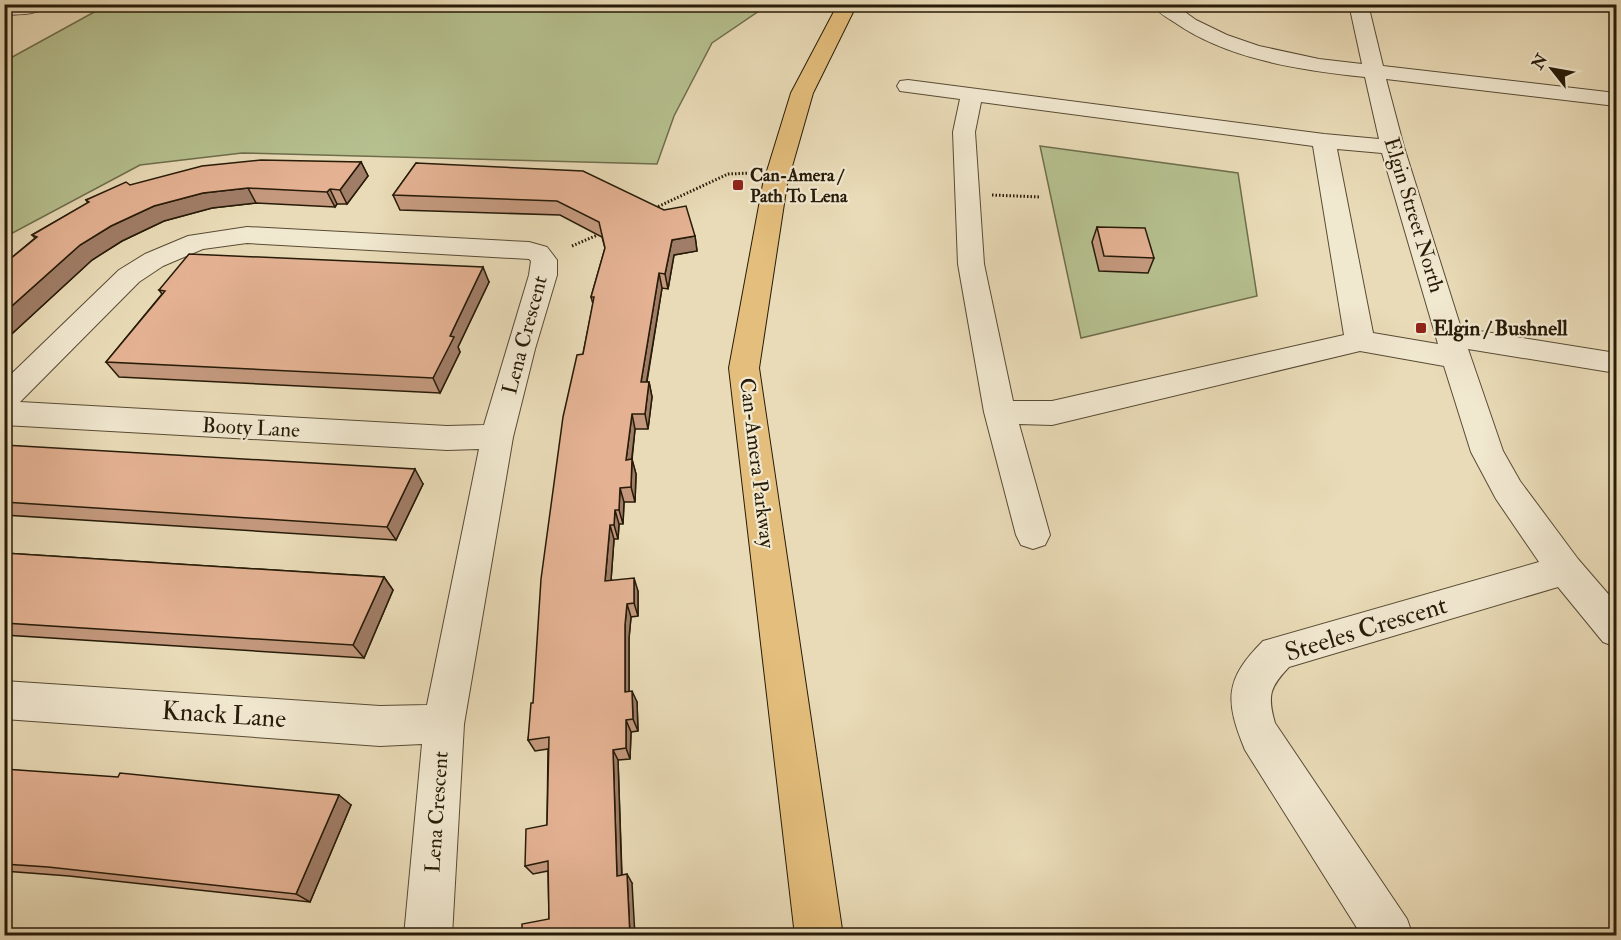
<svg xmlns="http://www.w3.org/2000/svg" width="1621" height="940" font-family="'IM FELL Double Pica',serif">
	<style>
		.green { fill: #b6c08f; stroke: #6e6e4c; stroke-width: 1.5 }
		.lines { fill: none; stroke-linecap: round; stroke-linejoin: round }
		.minor-casing { stroke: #584b34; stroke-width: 2 }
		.major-casing { stroke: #271b08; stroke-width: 2 }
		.path { stroke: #271b08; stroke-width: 3; stroke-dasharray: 1.5 2; stroke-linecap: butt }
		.minor { fill: #f1e8d0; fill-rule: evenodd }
		.major { fill: #e4be7c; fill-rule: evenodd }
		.wall { fill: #c4997e; stroke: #271b08; stroke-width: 1.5 }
		.shaded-wall { fill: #a07d67; stroke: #271b08; stroke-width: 1.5 }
		.building { fill: #e4b293; stroke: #271b08; stroke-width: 1.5 }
		.poi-dot { fill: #8f2418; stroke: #f1e8d0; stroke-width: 2 }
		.labels { text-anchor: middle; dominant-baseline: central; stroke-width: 4.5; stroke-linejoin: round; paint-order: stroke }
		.far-poi-label { font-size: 18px; font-weight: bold; fill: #271b08; stroke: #f1e8d0; text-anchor: start }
		.street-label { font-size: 21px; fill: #271b08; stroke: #f1e8d0 }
		.poi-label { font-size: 21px; font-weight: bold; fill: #271b08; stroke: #f1e8d0; text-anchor: start }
		.near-street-label { font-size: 26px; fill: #271b08; stroke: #f1e8d0 }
	</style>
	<rect width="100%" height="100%" fill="#e9dbb7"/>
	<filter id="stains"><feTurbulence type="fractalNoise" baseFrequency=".00333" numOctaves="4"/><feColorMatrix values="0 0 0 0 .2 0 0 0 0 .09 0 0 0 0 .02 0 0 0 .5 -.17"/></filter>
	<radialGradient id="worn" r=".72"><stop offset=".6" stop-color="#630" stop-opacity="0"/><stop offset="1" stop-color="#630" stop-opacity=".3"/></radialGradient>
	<!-- green -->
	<g class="green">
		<polygon points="107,5 107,4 768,5 712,43 674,116 657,164 242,153 140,165 5,237 5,61"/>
		<polygon points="1040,146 1238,173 1257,296 1081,338"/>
	</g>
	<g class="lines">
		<!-- minor casing -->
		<g class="minor-casing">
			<g id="minor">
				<path d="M4 4H48C39 16 18 14 4 15Z"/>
				<path d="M1152 4H1174L1196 20 1227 35 1259 46 1319 59 1362 64 1349 4H1368L1383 66 1616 93V106L1386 79 1404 147 1461 328 1616 353V373L1468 349 1503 451 1520 481 1578 559 1616 603V647L1603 642 1558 587 1289 667C1270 687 1267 695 1275 723L1407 919 1413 936H1362L1245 750C1225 701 1224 680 1263 641L1539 562 1496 499 1471 452 1444 366 1360 351 1052 425 1019 424 1050 535 1045 545 1033 549 1021 545 1016 535 984 412 958 264 953 132 960 99 900 91 897 86 900 81 908 80 1324 134 1379 139 1365 77C1301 70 1228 60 1174 22 1166 17 1157 12 1152 4ZM981 102 1313 146 1344 335 1052 401H1013L984 264 975 132ZM1337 149 1382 153 1438 344 1373 333Z"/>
				<path d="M247 227 529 242 547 247 557 260V275L535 349 513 437 464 724 452 936H404L422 744 380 746 4 719V681L380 706 427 705 479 449 447 450 4 425V381L119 270 145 254 188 236ZM247 243 529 259 531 261 529 275 484 425 447 426 20 402 139 282 163 266 203 249Z"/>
			</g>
		</g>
		<!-- major casing -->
		<g class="major-casing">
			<polygon id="major" points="838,4 857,4 813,93 787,184 759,368 843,936 795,936 729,368 763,184 791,93"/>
		</g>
		<!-- path -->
		<g class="path">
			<polyline points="992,195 1041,197"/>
			<polyline points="655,208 728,174 751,173"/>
			<polyline points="572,246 602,233"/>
		</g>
		<!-- minor -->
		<use href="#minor" class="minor"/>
		<!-- major -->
		<use href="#major" class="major"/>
	</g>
	<!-- wall -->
	<g class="wall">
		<polygon points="361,162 368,176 347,204 337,204 335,207 256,203 212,208 164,221 122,241 92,260 4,341 4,264 35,238 32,235 88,203 86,200 130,185"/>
		<polygon points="416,163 695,236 697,251 674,255 668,289 662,288 647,382 649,382 652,397 648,429 635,429 632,460 636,474 635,502 624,502 623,524 619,524 618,539 614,539 611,580 638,591 638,616 631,617 629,638 629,691 637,702 638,731 631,732 630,759 618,760 622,875 632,883 549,919 548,871 533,874 525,866 547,825 548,749 535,751 528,740 583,354 593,304 591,297 605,248 602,237 560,215 400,210 393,195"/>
		<polygon points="1097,227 1154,258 1148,273 1099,271 1092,242"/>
		<polygon points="489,282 458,347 460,352 440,393 119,377 106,362 162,294 159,290"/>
		<polygon points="4,445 423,484 396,540 4,515"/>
		<polygon points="4,553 384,577 393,590 364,658 4,635"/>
		<polygon points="4,769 351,805 310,902 69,876 4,871"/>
	</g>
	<!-- shaded-wall -->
	<g class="shaded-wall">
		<polygon points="361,162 368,176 347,204 340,190"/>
		<polygon points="248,188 256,203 212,208 164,221 122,241 92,260 4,341 4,313 80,245 111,226 154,206 203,193"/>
		<polygon points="330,189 337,204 335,207 327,192"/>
		<polygon points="695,236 697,251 674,255 668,289 665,274 672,240"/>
		<polygon points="483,267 489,282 458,347 460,352 440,393 433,378 450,336"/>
		<polygon points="659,273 662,288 644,397 641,382"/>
		<polygon points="649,382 652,397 648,429 645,414"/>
		<polygon points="632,414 635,429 630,474 626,460"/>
		<polygon points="632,459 636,474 635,502 631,487"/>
		<polygon points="415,469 423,484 396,540 387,527"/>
		<polygon points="620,488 624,502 623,524 619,510"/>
		<polygon points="615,510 619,524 618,539 614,525"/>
		<polygon points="610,525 614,539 610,594 605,581"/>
		<polygon points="384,577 393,590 364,658 353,645"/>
		<polygon points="634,578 638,591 638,616 634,603"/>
		<polygon points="627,604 631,617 629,638 629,703 625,692 625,625"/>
		<polygon points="632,691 637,702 638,731 633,719"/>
		<polygon points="626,720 631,732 630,759 626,748"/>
		<polygon points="613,750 618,760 622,885 617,876"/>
		<polygon points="339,795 351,805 310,902 296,894"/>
		<polygon points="627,874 632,883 635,936 630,936"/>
	</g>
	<!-- building -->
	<g class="building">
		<polygon points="261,160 361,162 340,190 330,189 327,192 248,188 203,193 154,206 111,226 80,245 4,313 4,264 37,237 32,235 89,202 86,200 126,182 130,185 202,166"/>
		<polygon points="416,163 583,171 664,210 686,206 695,236 672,240 665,274 659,273 641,382 649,382 645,414 632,414 626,460 632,459 631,487 620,488 619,510 615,510 614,525 610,525 605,581 634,578 634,603 627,604 625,625 625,692 632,691 633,719 626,720 626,748 613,750 617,876 627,874 630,936 522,936 522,924 549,919 548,861 525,866 526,829 547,825 549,737 528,740 531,703 533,703 541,579 563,417 577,355 583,354 594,297 591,297 605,248 599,222 557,201 393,195"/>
		<polygon points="1097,227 1145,228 1154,258 1104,256"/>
		<polygon points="189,254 483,267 450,336 454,337 433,378 106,362 165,291 159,290"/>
		<polygon points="4,445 415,469 387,527 4,502"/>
		<polygon points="4,553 384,577 353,645 4,623"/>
		<polygon points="4,769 118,777 120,773 339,795 296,894 48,867 4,864"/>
	</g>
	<!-- markers -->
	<g class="poi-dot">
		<rect x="732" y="179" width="12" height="12" rx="3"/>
		<rect x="1415" y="322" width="12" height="12" rx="3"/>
	</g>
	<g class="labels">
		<!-- far-poi labels -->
		<g class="far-poi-label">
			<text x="750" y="175">Can-Amera /<tspan x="750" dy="21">Path To Lena</tspan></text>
		</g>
		<!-- street labels -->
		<g class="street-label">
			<text transform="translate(1414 215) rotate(73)">Elgin Street North</text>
			<text transform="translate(525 335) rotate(-75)">Lena Crescent</text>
			<text transform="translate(251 428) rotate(3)">Booty Lane</text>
			<text transform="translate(757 463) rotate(83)">Can-Amera Parkway</text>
			<text transform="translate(437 812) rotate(-86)">Lena Crescent</text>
		</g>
		<!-- poi labels -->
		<g class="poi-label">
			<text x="1433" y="328">Elgin / Bushnell</text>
		</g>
		<!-- near-street labels -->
		<g class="near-street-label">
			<text transform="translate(1366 629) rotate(-17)">Steeles Crescent</text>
			<text transform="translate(224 715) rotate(4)">Knack Lane</text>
		</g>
	</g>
	<!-- margin -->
	<rect width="1621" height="940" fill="none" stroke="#e9dbb7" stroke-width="24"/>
	<rect x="6" y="6" width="1609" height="928" fill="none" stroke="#271b08" stroke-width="3"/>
	<rect x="12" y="12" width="1597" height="916" fill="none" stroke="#271b08" stroke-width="1.5"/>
	<!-- north arrow -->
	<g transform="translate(1552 69) rotate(301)" stroke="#f1e8d0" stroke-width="4.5" paint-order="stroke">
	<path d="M0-4.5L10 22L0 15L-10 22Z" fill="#271b08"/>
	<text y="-9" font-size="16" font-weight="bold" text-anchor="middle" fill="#271b08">N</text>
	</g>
	<rect width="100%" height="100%" filter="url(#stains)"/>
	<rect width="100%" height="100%" fill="url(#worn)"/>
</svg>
